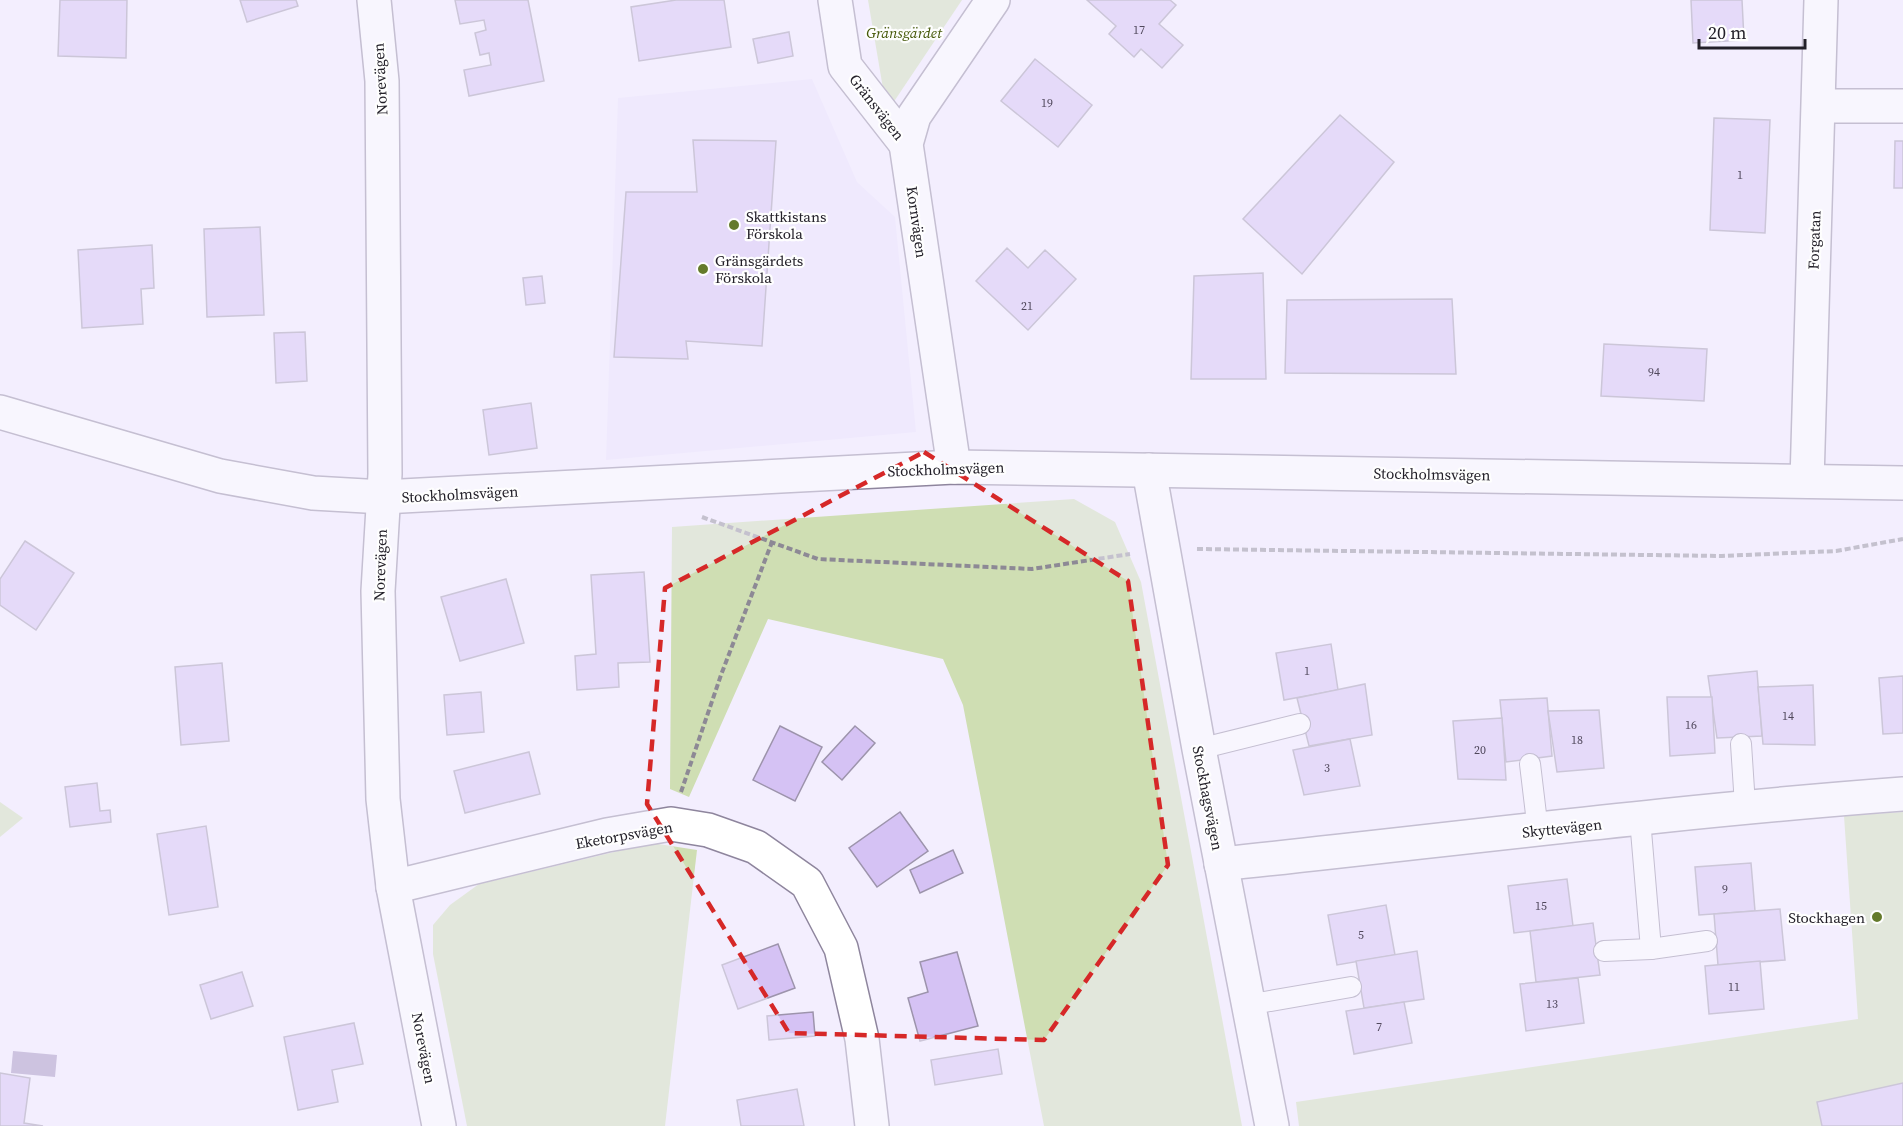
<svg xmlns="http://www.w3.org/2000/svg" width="1903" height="1126" font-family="'Source Serif 4',serif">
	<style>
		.built { fill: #ece2fd }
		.green { fill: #cfdeb3 }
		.water { fill: #a08ebd }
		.building { fill: #d5c2f4; stroke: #9d94ac; stroke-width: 1.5 }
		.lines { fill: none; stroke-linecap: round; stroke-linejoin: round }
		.service-casing { stroke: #8e859d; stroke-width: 22 }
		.minor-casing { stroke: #8e859d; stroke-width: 36 }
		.tertiary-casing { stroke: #8e859d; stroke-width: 36 }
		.path { stroke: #8d8995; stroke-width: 4; stroke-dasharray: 6 3; stroke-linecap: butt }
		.service { stroke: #fff; stroke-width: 20 }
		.minor { stroke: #fff; stroke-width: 33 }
		.tertiary { stroke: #fff; stroke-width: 33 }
		.marked { fill: none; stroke: #d62828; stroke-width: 4.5; stroke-dasharray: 12 8; stroke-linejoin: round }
		.poi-dot { fill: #647a2b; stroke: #fefefe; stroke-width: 2 }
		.labels { text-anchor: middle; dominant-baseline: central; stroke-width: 4.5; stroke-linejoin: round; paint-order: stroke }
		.number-label { font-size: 12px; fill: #50485c }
		.park-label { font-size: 15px; font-style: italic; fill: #455808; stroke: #fefefe }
		.street-label { font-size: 15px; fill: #232029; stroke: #fefefe }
		.poi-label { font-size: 15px; fill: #232029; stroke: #fefefe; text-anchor: start }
	</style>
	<rect width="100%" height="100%" fill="#f3eefe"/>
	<!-- built -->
	<polygon class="built" points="812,79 857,182 895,217 916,432 606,460 618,98"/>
	<!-- green -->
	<g class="green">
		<polygon points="868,0 962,0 887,112"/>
		<polygon points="1074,499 1115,522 1141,582 1242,1126 1044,1126 963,705 943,659 768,619 689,797 670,789 672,527"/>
		<polygon points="0,802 23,818 0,837"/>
		<polygon points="1903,812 1903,1126 1299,1126 1296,1102 1858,1019 1844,816"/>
		<polygon points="652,843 697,850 665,1126 467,1126 433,954 433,925 450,905 479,884"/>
	</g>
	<!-- water -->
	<polygon class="water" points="13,1051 57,1055 55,1077 11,1073"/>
	<!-- building -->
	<g class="building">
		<polygon points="60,0 127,0 126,58 58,56"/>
		<polygon points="240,0 296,0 298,6 247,22"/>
		<polygon points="455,0 528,0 544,81 469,96 464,70 491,65 489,53 480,55 475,33 486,30 484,20 460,24"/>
		<polygon points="676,0 724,0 731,47 639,61 631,7"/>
		<polygon points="1087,0 1170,0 1176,5 1159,24 1183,45 1162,68 1141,49 1134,57 1109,34 1116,26"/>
		<polygon points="1691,0 1742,0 1744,40 1693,43"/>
		<polygon points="789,32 793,56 758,63 753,39"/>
		<polygon points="1035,59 1092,105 1058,147 1001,101"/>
		<polygon points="1340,115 1394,162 1302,274 1243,219"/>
		<polygon points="1714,118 1770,120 1765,233 1710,230"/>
		<polygon points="693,140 776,141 762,346 686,341 688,359 614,357 626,192 697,192"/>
		<polygon points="1895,141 1903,141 1903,188 1894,188"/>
		<polygon points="260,227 264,315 207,317 204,229"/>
		<polygon points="152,245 154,288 141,289 143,324 82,328 78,250"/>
		<polygon points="1007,248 1028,268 1045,250 1076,279 1028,330 976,281"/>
		<polygon points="1263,273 1266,379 1191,379 1194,276"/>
		<polygon points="542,276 545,303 526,305 523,278"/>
		<polygon points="1452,299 1456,374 1285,373 1287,300"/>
		<polygon points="305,332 307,381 276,383 274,333"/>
		<polygon points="1604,344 1707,349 1704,401 1601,396"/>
		<polygon points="531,403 537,448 489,455 483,410"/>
		<polygon points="25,541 74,573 36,630 0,605 0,579"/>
		<polygon points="644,572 650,662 618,663 619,687 577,690 575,656 596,654 591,575"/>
		<polygon points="506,579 524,643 460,661 441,597"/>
		<polygon points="1331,644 1338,690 1284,700 1276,653"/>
		<polygon points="222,663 229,741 181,745 175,667"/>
		<polygon points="1757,671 1762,736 1717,738 1708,676"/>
		<polygon points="1903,676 1903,733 1883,734 1879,678"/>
		<polygon points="1365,684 1372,735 1309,746 1297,698"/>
		<polygon points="1813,685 1815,745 1763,744 1758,687"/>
		<polygon points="481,692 484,732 447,735 444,695"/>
		<polygon points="1667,697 1712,697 1715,753 1670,756"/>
		<polygon points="1547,698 1552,756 1506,762 1500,700"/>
		<polygon points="1599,710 1604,768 1557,772 1548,711"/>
		<polygon points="1502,718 1506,780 1458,779 1453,721"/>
		<polygon points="780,726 822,747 795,801 753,780"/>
		<polygon points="855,726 875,743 842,780 822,762"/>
		<polygon points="1350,739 1360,786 1304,795 1293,750"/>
		<polygon points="529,752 540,794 465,813 454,771"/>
		<polygon points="97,783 100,811 110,810 111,822 70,827 65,787"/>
		<polygon points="900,812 928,851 877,887 849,848"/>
		<polygon points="206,826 218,907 169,915 157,834"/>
		<polygon points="953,850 963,873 920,893 910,870"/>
		<polygon points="1751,863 1755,911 1699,915 1695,867"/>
		<polygon points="1567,879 1573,926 1514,933 1508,886"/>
		<polygon points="1386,905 1395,955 1337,965 1328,915"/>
		<polygon points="1780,909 1785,960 1718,965 1714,914"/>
		<polygon points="1593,923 1600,975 1536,982 1530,931"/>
		<polygon points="778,944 795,988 738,1009 722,965"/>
		<polygon points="1417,951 1424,999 1364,1008 1356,961"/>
		<polygon points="957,952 978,1026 920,1041 908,998 928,992 920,962"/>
		<polygon points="1760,961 1764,1009 1709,1014 1705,966"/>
		<polygon points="242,972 253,1006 211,1019 200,985"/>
		<polygon points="1578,978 1584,1023 1526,1031 1520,984"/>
		<polygon points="1404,1002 1412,1043 1354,1054 1346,1011"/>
		<polygon points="813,1012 815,1036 769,1040 767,1016"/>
		<polygon points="354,1023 363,1064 332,1070 338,1102 298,1110 284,1037"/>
		<polygon points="998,1049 1002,1074 935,1085 931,1060"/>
		<polygon points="0,1073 30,1078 24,1123 43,1126 0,1126"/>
		<polygon points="1903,1083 1903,1126 1822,1126 1817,1102"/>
		<polygon points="797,1089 804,1126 741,1126 737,1100"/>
	</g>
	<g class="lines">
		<!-- service casing -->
		<g class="service-casing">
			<g id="service">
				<polyline points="1741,744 1745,805"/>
				<polyline points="1199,749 1300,724"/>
				<polyline points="1530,764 1538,831"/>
				<polyline points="1640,819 1651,949"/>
				<polyline points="1604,951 1651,949 1707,941"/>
				<polyline points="1247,1005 1351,987"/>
			</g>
		</g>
		<!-- minor casing -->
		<g class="minor-casing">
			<g id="minor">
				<polyline points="374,0 382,81 385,474 378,591 383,799 393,887 439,1126"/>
				<polyline points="835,0 845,66 906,144"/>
				<polyline points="1819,106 1903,106"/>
				<polyline points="954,467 906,144 914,116 993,0"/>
				<polyline points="1149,470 1199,749 1272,1126"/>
				<polyline points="1807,481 1821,0"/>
				<path d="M1221 864C1448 840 1675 811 1903 794"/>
				<polyline points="393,887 607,835 671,824 708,830 756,847 807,883 841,948 862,1039 872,1126"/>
			</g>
		</g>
		<!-- tertiary casing -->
		<g class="tertiary-casing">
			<polyline id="tertiary" points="0,412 220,476 313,493 383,497 954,467 1903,483"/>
		</g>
		<!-- path -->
		<g class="path">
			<polyline points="702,517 818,559 1032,569 1130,554"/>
			<polyline points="1197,549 1722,556 1836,551 1903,539"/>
			<polyline points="681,792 721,675 772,542"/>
		</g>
		<!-- service -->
		<use href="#service" class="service"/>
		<!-- minor -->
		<use href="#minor" class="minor"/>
		<!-- tertiary -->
		<use href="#tertiary" class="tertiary"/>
	</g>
	<!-- marked area -->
	<path d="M0 0H1903V1126H0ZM924 452 1128 581 1168 865 1044 1040 789 1033 647 804 665 588Z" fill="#f3eefe" fill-opacity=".55" fill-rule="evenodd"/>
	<path class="marked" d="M924 452 1128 581 1168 865 1044 1040 789 1033 647 804 665 588Z"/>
	<!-- markers -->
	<g class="poi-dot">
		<circle cx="734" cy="225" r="6"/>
		<circle cx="703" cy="269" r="6"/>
		<circle cx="1877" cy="917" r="6"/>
	</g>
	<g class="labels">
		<!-- number labels -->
		<g class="number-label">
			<text x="1139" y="30">17</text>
			<text x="1047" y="103">19</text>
			<text x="1740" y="175">1</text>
			<text x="1027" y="306">21</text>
			<text x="1654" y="372">94</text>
			<text x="1307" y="671">1</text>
			<text x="1788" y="716">14</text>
			<text x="1691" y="725">16</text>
			<text x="1577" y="740">18</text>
			<text x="1480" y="750">20</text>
			<text x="1327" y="768">3</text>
			<text x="1725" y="889">9</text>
			<text x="1541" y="906">15</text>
			<text x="1361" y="935">5</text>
			<text x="1734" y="987">11</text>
			<text x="1552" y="1004">13</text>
			<text x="1379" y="1027">7</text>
		</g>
		<!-- park labels -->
		<g class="park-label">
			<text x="904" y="32">Gränsgärdet</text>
		</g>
		<!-- street labels -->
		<g class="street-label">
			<text transform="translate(380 79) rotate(-93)">Norevägen</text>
			<text transform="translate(877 107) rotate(52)">Gränsvägen</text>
			<text transform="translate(917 222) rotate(82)">Kornvägen</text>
			<text transform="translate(1814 240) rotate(-88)">Forgatan</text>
			<text transform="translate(946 469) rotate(-2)">Stockholmsvägen</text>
			<text transform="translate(1432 474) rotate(1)">Stockholmsvägen</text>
			<text transform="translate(460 494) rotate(-3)">Stockholmsvägen</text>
			<text transform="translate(380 565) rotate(-88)">Norevägen</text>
			<text transform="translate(1208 798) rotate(79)">Stockhagsvägen</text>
			<text transform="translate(1562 828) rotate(-6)">Skyttevägen</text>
			<text transform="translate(624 835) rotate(-10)">Eketorpsvägen</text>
			<text transform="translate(424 1048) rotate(79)">Norevägen</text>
		</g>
		<!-- poi labels -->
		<g class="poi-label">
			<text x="746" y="216">Skattkistans<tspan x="746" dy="17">Förskola</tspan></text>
			<text x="715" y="260">Gränsgärdets<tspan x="715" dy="17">Förskola</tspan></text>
			<text x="1865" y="917" text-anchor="end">Stockhagen</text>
		</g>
	</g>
	<!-- scale -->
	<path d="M1699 39v9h106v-9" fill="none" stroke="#232029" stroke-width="3"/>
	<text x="1708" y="39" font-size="18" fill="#232029" stroke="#fefefe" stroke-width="4.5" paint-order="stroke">20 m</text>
</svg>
